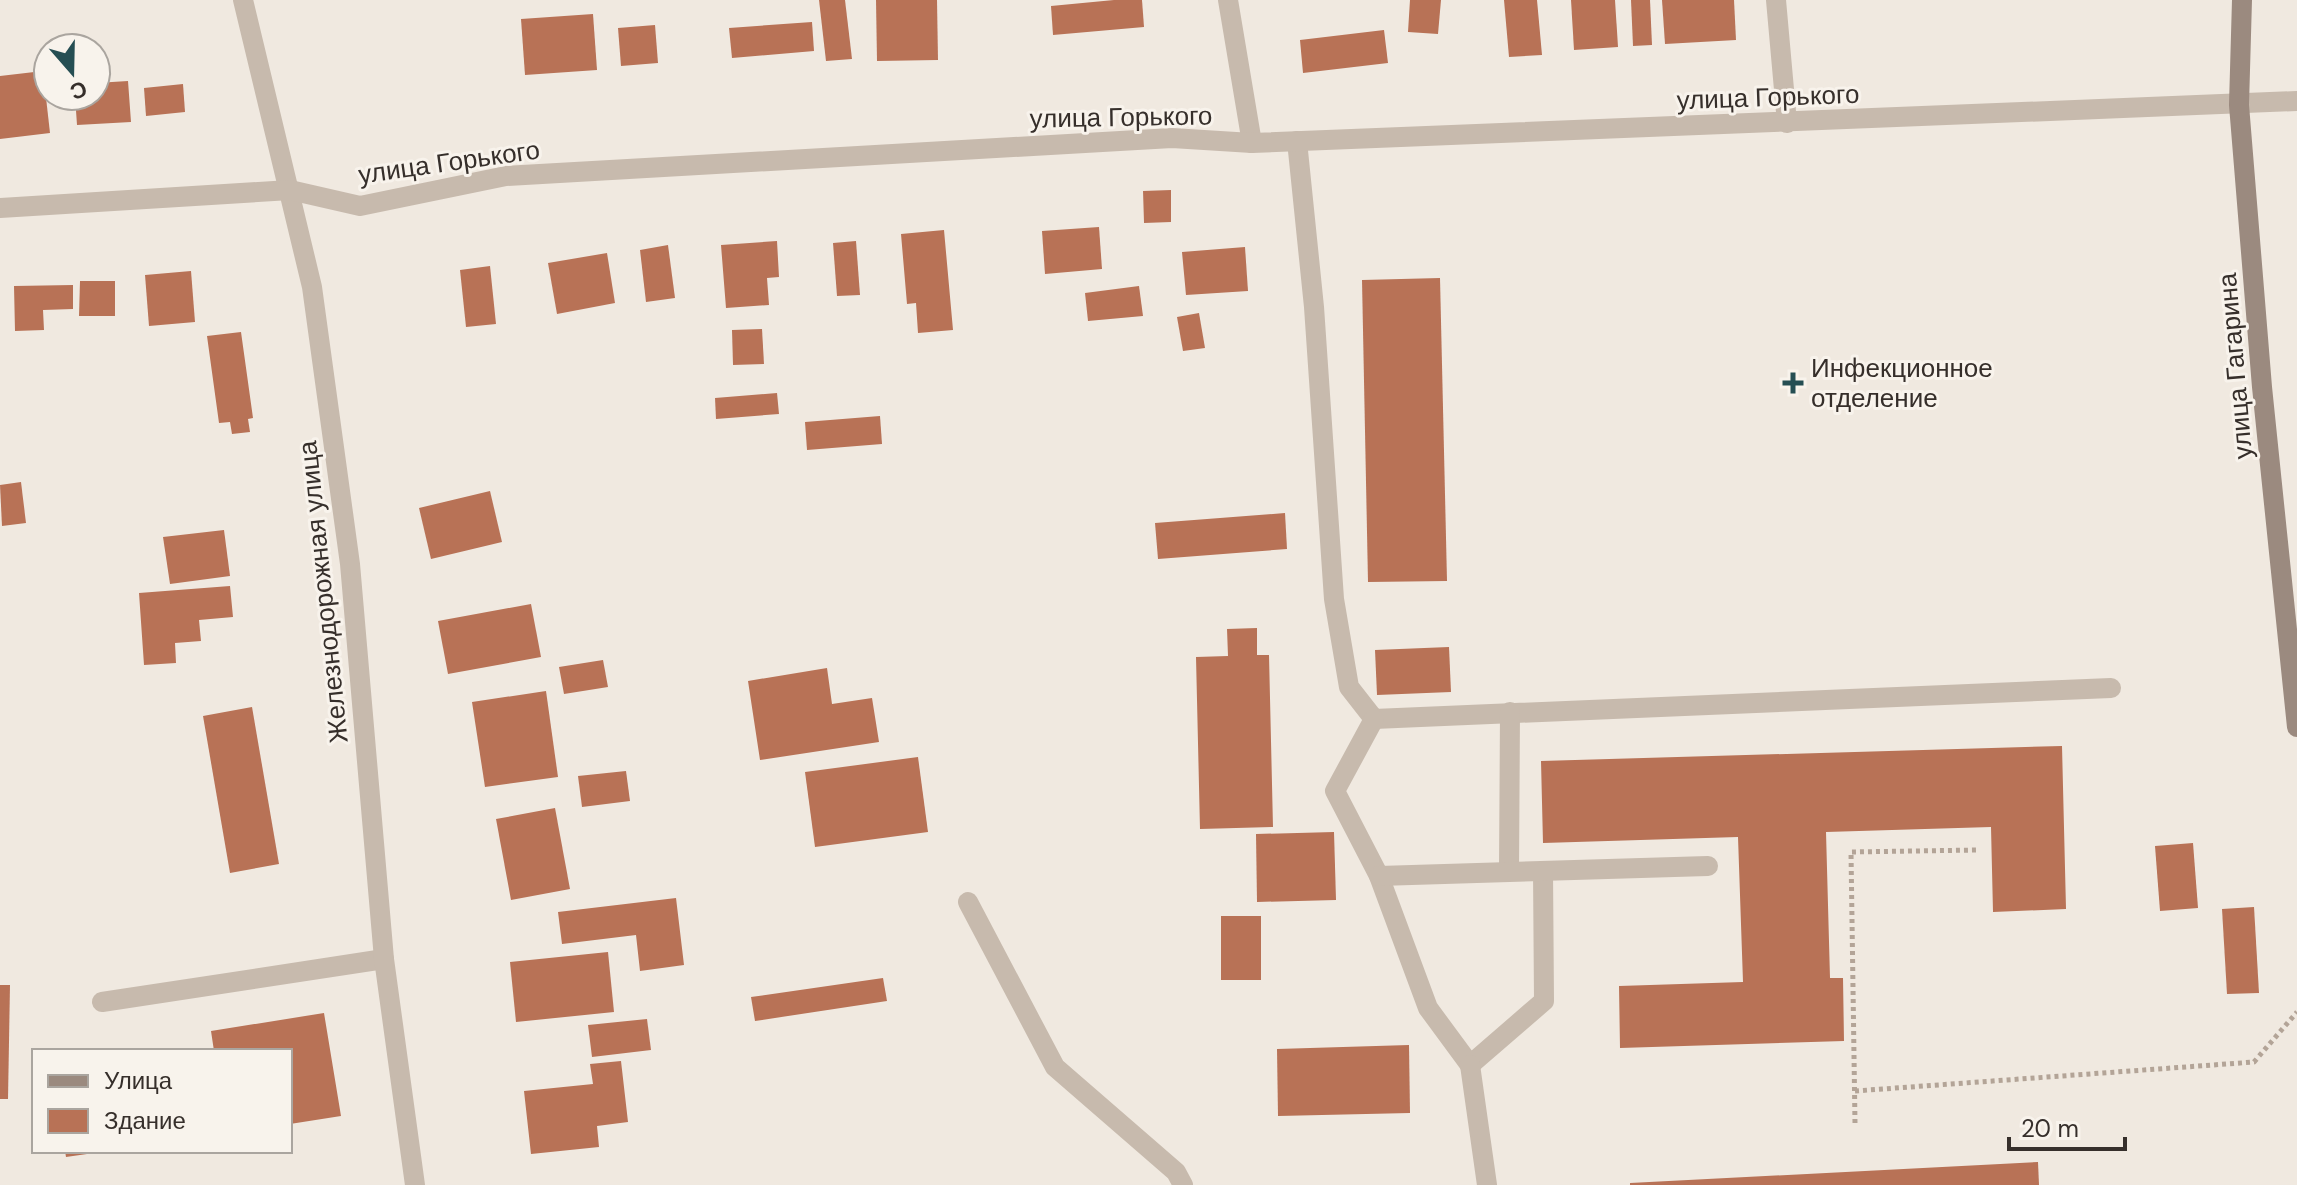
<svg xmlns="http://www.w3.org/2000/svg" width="2297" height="1185" font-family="'DM Sans',sans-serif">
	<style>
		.building { fill: #b87256 }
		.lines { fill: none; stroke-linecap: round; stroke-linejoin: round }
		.path { stroke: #b3a497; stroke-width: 5; stroke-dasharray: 4 4; stroke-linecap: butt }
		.lane { stroke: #c7baad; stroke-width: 20 }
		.street { stroke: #c7baad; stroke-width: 20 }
		.secondary { stroke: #9b8a7f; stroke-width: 20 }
		.poi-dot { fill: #254e53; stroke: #f8f3ec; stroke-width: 3 }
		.labels { text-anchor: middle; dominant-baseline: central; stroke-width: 6; stroke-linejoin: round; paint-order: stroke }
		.street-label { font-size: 26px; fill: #362f2b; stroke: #f8f3ec }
		.poi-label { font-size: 26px; fill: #362f2b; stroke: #f8f3ec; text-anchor: start }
	</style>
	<rect width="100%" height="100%" fill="#f0e9e0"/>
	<!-- building -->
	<g class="building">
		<polygon points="819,0 845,0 852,59 826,61"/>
		<polygon points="876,0 937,0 938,60 877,61"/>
		<polygon points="1114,0 1142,0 1144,27 1053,35 1051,6"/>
		<polygon points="1410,0 1441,0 1438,34 1408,32"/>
		<polygon points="1504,0 1537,0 1542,55 1509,57"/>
		<polygon points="1571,0 1615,0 1618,47 1574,50"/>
		<polygon points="1631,0 1650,0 1652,45 1633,46"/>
		<polygon points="1662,0 1734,0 1736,40 1665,44"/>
		<polygon points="593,14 597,70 525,75 521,19"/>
		<polygon points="812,22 814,51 732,58 729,28"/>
		<polygon points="655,25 658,63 621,66 618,28"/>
		<polygon points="1384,30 1388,63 1303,73 1300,40"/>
		<polygon points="43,71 50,133 0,139 0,76"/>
		<polygon points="128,81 131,122 77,125 75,96 96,96 96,83"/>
		<polygon points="183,84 185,112 146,116 144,88"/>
		<polygon points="1171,190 1171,222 1144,223 1143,191"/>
		<polygon points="1099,227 1102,269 1045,274 1042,231"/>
		<polygon points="944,230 953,330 918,333 916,303 907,304 901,234"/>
		<polygon points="777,241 779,277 767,278 769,305 726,308 721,245"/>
		<polygon points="856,241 860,295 837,296 833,243"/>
		<polygon points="668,245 675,298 646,302 640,250"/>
		<polygon points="1245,247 1248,291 1186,295 1182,252"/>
		<polygon points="607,253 615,303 557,314 548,263"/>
		<polygon points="490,266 496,324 466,327 460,270"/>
		<polygon points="191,271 195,322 149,326 145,275"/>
		<polygon points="1440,278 1447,581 1368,582 1362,280"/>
		<polygon points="80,281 115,281 115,316 79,316"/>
		<polygon points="73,285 73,309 43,310 44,330 15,331 14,286"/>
		<polygon points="1139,286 1143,316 1088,321 1085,293"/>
		<polygon points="1199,313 1205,348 1183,351 1177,317"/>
		<polygon points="762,329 764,364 733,365 732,330"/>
		<polygon points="241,332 253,418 248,419 250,432 232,434 230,422 219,423 207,336"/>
		<polygon points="777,393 779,414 716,419 715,398"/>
		<polygon points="880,416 882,444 807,450 805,422"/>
		<polygon points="21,482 26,523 2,526 0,485"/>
		<polygon points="490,491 502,542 431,559 419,508"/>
		<polygon points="1285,513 1287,549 1158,559 1155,523"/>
		<polygon points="224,530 230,576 170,584 163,537"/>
		<polygon points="230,586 233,617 199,620 201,641 175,643 176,663 144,665 139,593"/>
		<polygon points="531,604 541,657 448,674 438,621"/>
		<polygon points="1257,628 1257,655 1269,655 1273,827 1200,829 1196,657 1228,656 1227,629"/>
		<polygon points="1449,647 1451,692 1377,695 1375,650"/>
		<polygon points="603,660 608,687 564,694 559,667"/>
		<polygon points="827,668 832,704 872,698 879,742 760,760 748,681"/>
		<polygon points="546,691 558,777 485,787 472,702"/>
		<polygon points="252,707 279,864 230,873 203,716"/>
		<polygon points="2062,746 2066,909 1993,912 1991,827 1826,832 1830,978 1843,978 1844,1041 1620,1048 1619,986 1743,982 1738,837 1543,843 1541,761"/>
		<polygon points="918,757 928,832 815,847 805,772"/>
		<polygon points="626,771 630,801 582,807 578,776"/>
		<polygon points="555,808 570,889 511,900 496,819"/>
		<polygon points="1334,832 1336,900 1257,902 1256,834"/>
		<polygon points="2193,843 2198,908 2160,911 2155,846"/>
		<polygon points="676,898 684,965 640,971 636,935 562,944 558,912"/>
		<polygon points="2254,907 2259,993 2227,994 2222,909"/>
		<rect x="1221" y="916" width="40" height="64"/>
		<polygon points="608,952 614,1012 516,1022 510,962"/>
		<polygon points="883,978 887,1001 755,1021 751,997"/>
		<polygon points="0,985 10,985 8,1099 0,1099"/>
		<polygon points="324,1013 341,1116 290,1124 290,1051 214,1051 211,1031"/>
		<polygon points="647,1019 651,1050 592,1057 588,1025"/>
		<polygon points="1409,1045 1410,1113 1278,1116 1277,1049"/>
		<polygon points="621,1061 628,1122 597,1126 599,1147 531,1154 524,1091 593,1084 590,1064"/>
		<polygon points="65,1151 94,1151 94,1153 66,1157"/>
		<polygon points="2038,1162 2039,1185 1630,1185 1630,1183"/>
	</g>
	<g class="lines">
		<!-- path -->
		<g class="path">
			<polyline points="1855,1091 2254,1062 2297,1012"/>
			<polyline points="1855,1123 1851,852 1978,850"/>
		</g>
		<!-- lane -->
		<g class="lane">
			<polyline points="1297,141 1314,307 1334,599 1349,687 1374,719 2111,688"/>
			<polyline points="1374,719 1335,791 1379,876 1428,1008 1470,1065 1544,1001 1543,871"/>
			<polyline points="1509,871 1510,712"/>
			<polyline points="1379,876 1708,866"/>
			<polyline points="968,902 1055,1067 1176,1172 1183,1185"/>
			<polyline points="102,1002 384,959"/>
			<polyline points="1470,1065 1487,1185"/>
		</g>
		<!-- street -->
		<g class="street">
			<polyline points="243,0 312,287 350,564 384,959 415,1185"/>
			<polyline points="1228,0 1252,143"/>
			<polyline points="1776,0 1787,123"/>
			<polyline points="0,208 290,190 360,206 506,176 1172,138 1252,143 2297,101"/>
		</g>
		<!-- secondary -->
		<polyline class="secondary" points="2242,0 2239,105 2262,387 2297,727"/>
	</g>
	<!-- markers -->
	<path class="poi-dot" d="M1789 371h8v8h8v8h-8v8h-8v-8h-8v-8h8z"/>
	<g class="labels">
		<!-- street labels -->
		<g class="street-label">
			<text transform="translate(1768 97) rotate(-2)">улица Горького</text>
			<text transform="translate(1121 117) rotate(-1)">улица Горького</text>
			<text transform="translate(449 162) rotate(-8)">улица Горького</text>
			<text transform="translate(2235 366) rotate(-95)">улица Гагарина</text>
			<text transform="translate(323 592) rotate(-96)">Железнодорожная улица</text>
		</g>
		<!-- poi labels -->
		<g class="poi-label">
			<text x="1811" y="368">Инфекционное<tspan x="1811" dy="30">отделение</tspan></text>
		</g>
	</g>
	<!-- legend -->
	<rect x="32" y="1049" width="260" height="104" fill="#f8f3ec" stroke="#aaa59f" stroke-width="2"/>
	<rect x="48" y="1075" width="40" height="12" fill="#9b8a7f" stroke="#aaa59f" stroke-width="2"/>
	<text x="104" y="1089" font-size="24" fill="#362f2b">Улица</text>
	<rect x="48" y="1109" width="40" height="24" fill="#b87256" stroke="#aaa59f" stroke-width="2"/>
	<text x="104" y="1129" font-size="24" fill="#362f2b">Здание</text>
	<!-- north arrow -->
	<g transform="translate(72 72) rotate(160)"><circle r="38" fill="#f8f3ec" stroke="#aaa59f" stroke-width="2"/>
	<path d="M0-6L14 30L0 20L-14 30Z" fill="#254e53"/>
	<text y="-12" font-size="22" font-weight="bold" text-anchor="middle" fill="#362f2b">С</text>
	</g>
	<!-- scale -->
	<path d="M2009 1137v12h116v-12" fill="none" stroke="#362f2b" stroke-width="4"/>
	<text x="2021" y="1137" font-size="24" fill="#362f2b" stroke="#f8f3ec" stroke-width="6" paint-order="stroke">20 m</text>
</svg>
